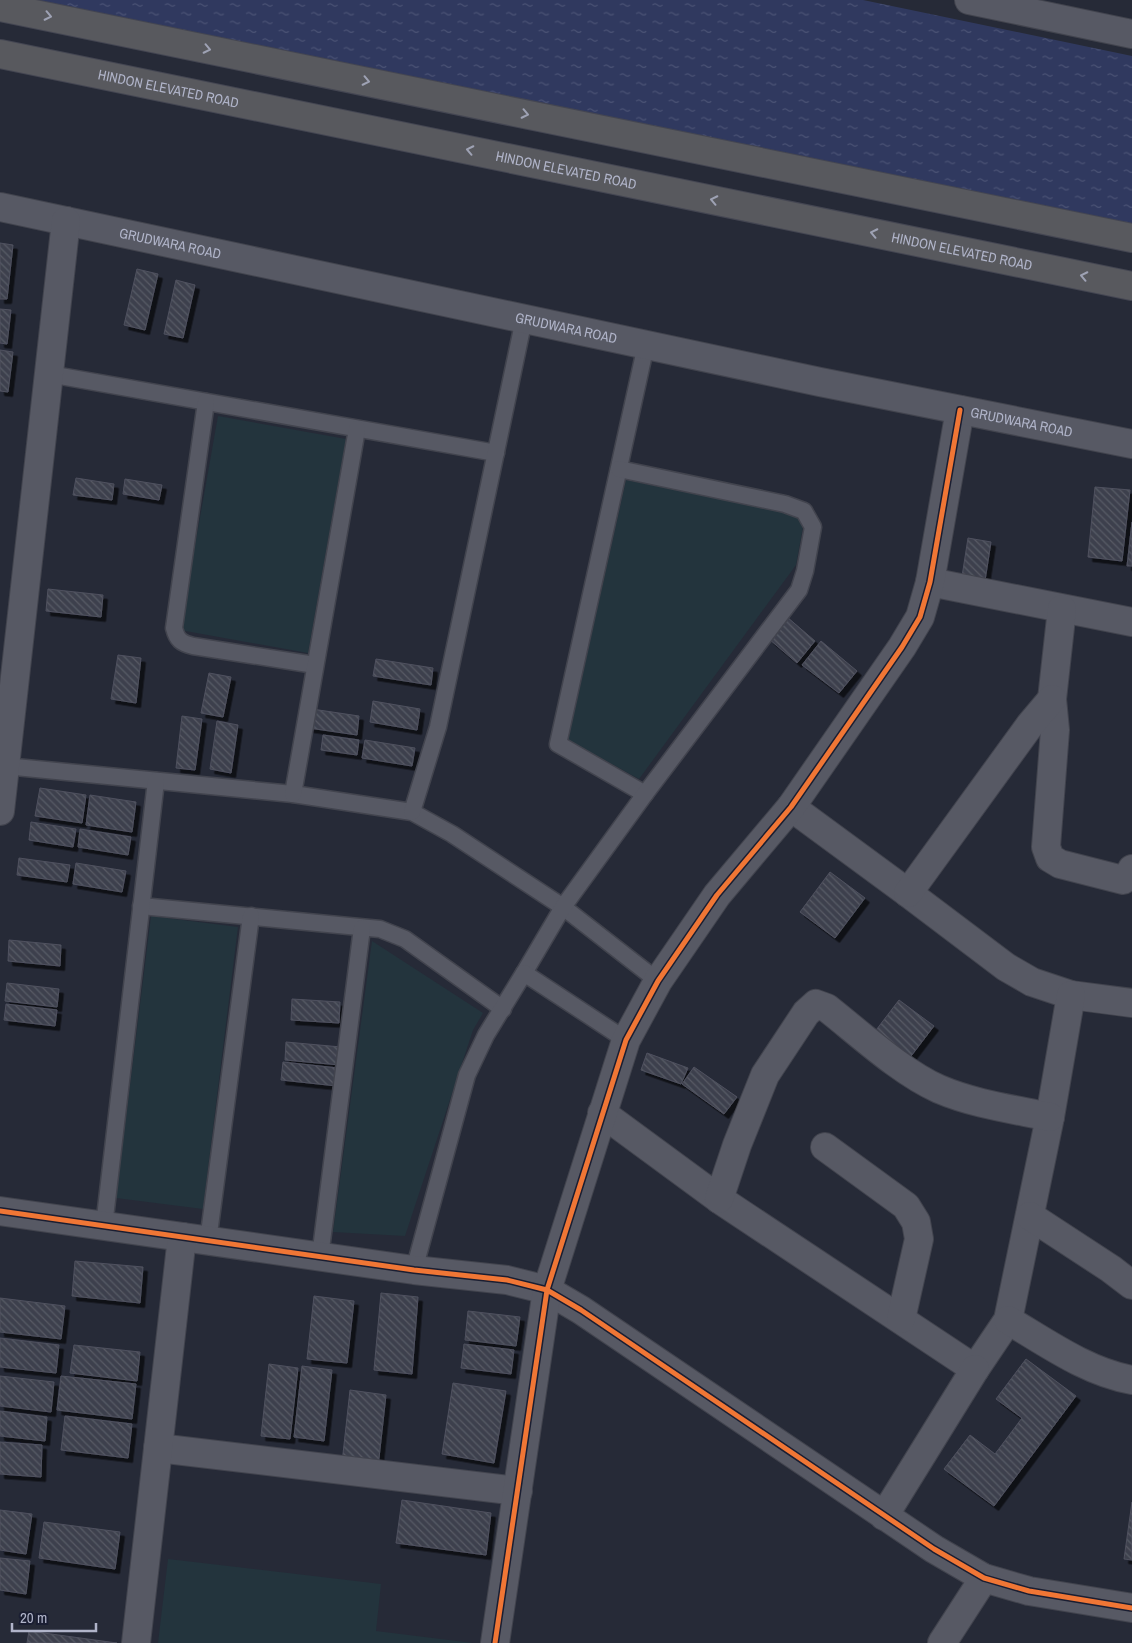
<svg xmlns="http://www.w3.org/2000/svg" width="1132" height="1643" font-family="'Archivo Narrow',sans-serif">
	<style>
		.green { fill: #23343d }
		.water { fill: url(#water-ripples) }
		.building { fill: url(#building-back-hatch); stroke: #4f515f; filter: url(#shadow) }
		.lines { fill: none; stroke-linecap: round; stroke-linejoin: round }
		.service-casing { stroke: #42444e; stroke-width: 19 }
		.minor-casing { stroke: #42444e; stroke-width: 30 }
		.tertiary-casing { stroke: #42444e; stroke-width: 30 }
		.motorway-casing { stroke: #444652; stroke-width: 30 }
		.service { stroke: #575964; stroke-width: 16 }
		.minor { stroke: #575964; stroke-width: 28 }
		.tertiary { stroke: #575964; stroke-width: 28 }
		.motorway { stroke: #58595e; stroke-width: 28 }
		.cycleway-casing { stroke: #1a1e32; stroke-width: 8 }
		.cycleway { stroke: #f07635; stroke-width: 5 }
		.oneway { stroke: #9ea2b4 }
		.labels { text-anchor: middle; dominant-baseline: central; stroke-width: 4; stroke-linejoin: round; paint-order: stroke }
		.street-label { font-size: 14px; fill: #b0b4c9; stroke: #1a1e32 }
	</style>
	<defs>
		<pattern id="water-ripples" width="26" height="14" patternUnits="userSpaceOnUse" patternTransform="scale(1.25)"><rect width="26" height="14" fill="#30395f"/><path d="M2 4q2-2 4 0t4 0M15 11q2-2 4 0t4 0" fill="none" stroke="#4b5375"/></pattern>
		<pattern id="building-back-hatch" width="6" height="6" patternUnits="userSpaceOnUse" patternTransform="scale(1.25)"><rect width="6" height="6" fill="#3e414d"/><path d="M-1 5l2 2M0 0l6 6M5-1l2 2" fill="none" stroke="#575a65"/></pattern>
		<filter id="shadow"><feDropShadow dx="4.5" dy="4.5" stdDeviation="0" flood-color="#0009"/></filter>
	</defs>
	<rect width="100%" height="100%" fill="#262a37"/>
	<!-- green -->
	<g class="green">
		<polygon points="218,416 346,439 308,653 180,630"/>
		<polygon points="626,480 805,516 796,565 639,779 568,740"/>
		<polygon points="151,916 238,927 203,1209 116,1198"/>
		<polygon points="372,941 483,1013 473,1030 405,1236 333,1232"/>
		<polygon points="168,1559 381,1584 376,1631 473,1643 158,1643"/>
	</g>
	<!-- water -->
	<polygon class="water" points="0,0 863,0 1132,56 1132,236"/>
	<!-- building -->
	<g class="building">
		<polygon points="0,243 13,245 7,299 0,299"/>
		<polygon points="137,269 158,274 145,330 124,325"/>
		<polygon points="176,280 195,285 183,338 164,334"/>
		<polygon points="0,309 11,310 7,344 0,343"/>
		<polygon points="0,350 13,352 8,392 0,391"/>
		<polygon points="76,478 114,484 112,500 73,495"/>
		<polygon points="125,479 162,485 159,500 123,494"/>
		<polygon points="1095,487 1130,490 1122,561 1088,557"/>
		<polygon points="1132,522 1132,566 1127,566"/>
		<polygon points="968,538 991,542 984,587 961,583"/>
		<polygon points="48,589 103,595 101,617 46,611"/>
		<polygon points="787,617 815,641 797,663 769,639"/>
		<polygon points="821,641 857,671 839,693 802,665"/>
		<polygon points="118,655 141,658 136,703 111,699"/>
		<polygon points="376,659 433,668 431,685 373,676"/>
		<polygon points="209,673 231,677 223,717 201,713"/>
		<polygon points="373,701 420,709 417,730 370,722"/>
		<polygon points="312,709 359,716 357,735 309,728"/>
		<polygon points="182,716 202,719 195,770 176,768"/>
		<polygon points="217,721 238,725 231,773 210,769"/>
		<polygon points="323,735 359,740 357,755 321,750"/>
		<polygon points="365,740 415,748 412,766 362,758"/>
		<polygon points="40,788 86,795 82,823 35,816"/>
		<polygon points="90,795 136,802 132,832 86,825"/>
		<polygon points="31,822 76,829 73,847 29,840"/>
		<polygon points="80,829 131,837 128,855 78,847"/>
		<polygon points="19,858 70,865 67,882 17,875"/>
		<polygon points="76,863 126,871 122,892 73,884"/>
		<polygon points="830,872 865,898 835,938 800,912"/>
		<polygon points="9,940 61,945 60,966 8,961"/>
		<polygon points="7,983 59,989 57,1007 5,1001"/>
		<polygon points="292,999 340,1002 339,1023 291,1020"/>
		<polygon points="899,1000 934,1026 905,1064 870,1038"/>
		<polygon points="6,1004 57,1010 55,1026 4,1020"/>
		<polygon points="286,1042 341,1047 340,1065 285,1060"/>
		<polygon points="647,1053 688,1068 681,1084 641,1070"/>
		<polygon points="283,1062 338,1068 337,1086 281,1080"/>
		<polygon points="694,1067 737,1097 724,1114 682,1084"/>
		<polygon points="75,1261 143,1267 140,1303 72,1296"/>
		<polygon points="381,1293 418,1297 412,1374 374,1370"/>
		<polygon points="314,1296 354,1301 347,1363 307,1359"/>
		<polygon points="0,1298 65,1306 61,1339 0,1332"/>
		<polygon points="468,1311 520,1317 516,1346 465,1340"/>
		<polygon points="0,1338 59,1345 56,1373 0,1367"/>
		<polygon points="464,1344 514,1350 511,1374 461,1368"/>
		<polygon points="74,1345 140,1352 137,1381 70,1373"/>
		<polygon points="1026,1359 1076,1396 994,1506 944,1469 970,1435 995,1454 1022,1418 996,1399"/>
		<polygon points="269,1364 298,1368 290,1439 261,1436"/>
		<polygon points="302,1366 332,1370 324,1441 294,1437"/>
		<polygon points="0,1376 54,1382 51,1412 0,1406"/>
		<polygon points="61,1376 136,1384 132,1419 57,1410"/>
		<polygon points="453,1383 506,1391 494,1463 442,1454"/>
		<polygon points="350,1390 386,1395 378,1467 342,1463"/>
		<polygon points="0,1411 47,1417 45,1441 0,1436"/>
		<polygon points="65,1416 132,1424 128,1458 61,1450"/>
		<polygon points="0,1442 42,1445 41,1477 0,1474"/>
		<polygon points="402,1500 491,1513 486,1555 396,1543"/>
		<polygon points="1132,1502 1132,1560 1124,1559"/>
		<polygon points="0,1510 32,1514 26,1554 0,1550"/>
		<polygon points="44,1522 120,1532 115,1569 39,1558"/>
		<polygon points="0,1558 30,1561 26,1594 0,1590"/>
		<polygon points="29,1631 117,1643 27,1643"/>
	</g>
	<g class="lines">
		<!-- service casing -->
		<g class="service-casing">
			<g id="service">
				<polyline points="49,374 496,453"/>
				<path d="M206 402 174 628C177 640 181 643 193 646L315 665"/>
				<polyline points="5,766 293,794 412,812 452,834 563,907 658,981"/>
				<polyline points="293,794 357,429"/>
				<polyline points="645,794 558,744 646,345"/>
				<polyline points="412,812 438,727 524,319"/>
				<polyline points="141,906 380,929 405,939 503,1009"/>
				<polyline points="524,973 563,907 645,794 799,590 805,571 813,527 804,511 785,504 619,469"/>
				<polyline points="104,1226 156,781"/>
				<polyline points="208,1241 251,916"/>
				<polyline points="320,1257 362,928"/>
				<polyline points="414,1270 467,1075 486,1035 524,973 626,1040"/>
			</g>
		</g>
		<!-- minor casing -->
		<g class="minor-casing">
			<g id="minor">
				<polyline points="930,582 1132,622"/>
				<polyline points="1062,609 1052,699 1055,730 1046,847 1050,858 1060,864 1123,880 1130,874 1132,869"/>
				<polyline points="791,807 908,893 1006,967 1032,982 1071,995 1132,1003"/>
				<polyline points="908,893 1030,725 1052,699"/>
				<polyline points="602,1113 719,1199 975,1369 1008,1320 1050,1117 1071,995"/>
				<polyline points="825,1147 906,1206 916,1222 919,1239 901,1319"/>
				<path d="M719 1199 737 1145 765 1075 806 1013 816 1004 827 1008C860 1034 901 1072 939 1089 974 1104 1012 1109 1050 1117"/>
				<polyline points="0,1211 414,1270 507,1280 547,1290 581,1310 934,1549 984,1578 1029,1591 1132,1608"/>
				<polyline points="1030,1216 1111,1269 1132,1285"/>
				<path d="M1008 1320C1047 1343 1087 1372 1132 1380"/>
				<polyline points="158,1448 518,1491"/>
				<polyline points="884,1516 975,1369"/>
				<polyline points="136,1643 182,1237"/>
				<polyline points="495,1643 547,1290 626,1040 658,981 717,895 791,807 902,647 920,617 930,582 960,410"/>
				<polyline points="942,1643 984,1578"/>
			</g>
		</g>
		<!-- tertiary casing -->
		<g class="tertiary-casing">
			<g id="tertiary">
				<polyline points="969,0 1132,34"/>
				<path id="s1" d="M0 207 820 382 1132 444"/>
				<polyline points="0,811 66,221"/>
			</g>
		</g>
		<!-- motorway casing -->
		<g class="motorway-casing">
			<g id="motorway">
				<polyline points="0,7 1132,238"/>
				<path id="s2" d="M0 54 1132 286"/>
			</g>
		</g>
		<!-- service -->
		<use href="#service" class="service"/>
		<!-- minor -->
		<use href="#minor" class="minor"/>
		<!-- tertiary -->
		<use href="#tertiary" class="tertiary"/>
		<!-- motorway -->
		<use href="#motorway" class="motorway"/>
		<!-- cycleway casing -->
		<g class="cycleway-casing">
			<g id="cycleway">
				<polyline points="0,1211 414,1270 507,1280 547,1290 581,1310 934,1549 984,1578 1029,1591 1132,1608"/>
				<polyline points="495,1643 547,1290 626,1040 658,981 717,895 791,807 902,647 920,617 930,582 960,410"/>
			</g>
		</g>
		<!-- cycleway -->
		<use href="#cycleway" class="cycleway"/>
	</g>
	<!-- one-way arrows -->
	<defs><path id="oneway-chevron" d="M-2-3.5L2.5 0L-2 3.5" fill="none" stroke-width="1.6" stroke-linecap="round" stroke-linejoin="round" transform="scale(1.25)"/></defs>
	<g class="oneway">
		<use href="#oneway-chevron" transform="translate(48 16) rotate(12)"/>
		<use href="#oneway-chevron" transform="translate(207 49) rotate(12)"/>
		<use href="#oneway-chevron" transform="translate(366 81) rotate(12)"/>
		<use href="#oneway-chevron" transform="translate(525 114) rotate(12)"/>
		<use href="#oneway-chevron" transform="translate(470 150) rotate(-168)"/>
		<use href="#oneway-chevron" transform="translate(714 200) rotate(-168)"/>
		<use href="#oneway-chevron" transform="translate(874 233) rotate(-168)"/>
		<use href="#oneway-chevron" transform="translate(1084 276) rotate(-168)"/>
	</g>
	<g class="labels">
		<!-- street labels -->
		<g class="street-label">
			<text stroke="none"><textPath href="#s2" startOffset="172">HINDON ELEVATED ROAD</textPath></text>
			<text stroke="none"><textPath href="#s2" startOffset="578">HINDON ELEVATED ROAD</textPath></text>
			<text stroke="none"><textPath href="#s1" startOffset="174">GRUDWARA ROAD</textPath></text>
			<text stroke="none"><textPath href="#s2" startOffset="982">HINDON ELEVATED ROAD</textPath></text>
			<text stroke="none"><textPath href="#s1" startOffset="579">GRUDWARA ROAD</textPath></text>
			<text stroke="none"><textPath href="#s1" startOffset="1044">GRUDWARA ROAD</textPath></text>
		</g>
	</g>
	<!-- scale -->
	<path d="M12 1623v8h84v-8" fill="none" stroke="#b0b4c9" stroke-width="2.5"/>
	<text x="20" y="1623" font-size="15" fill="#b0b4c9" stroke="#1a1e32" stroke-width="4" paint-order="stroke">20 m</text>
</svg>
